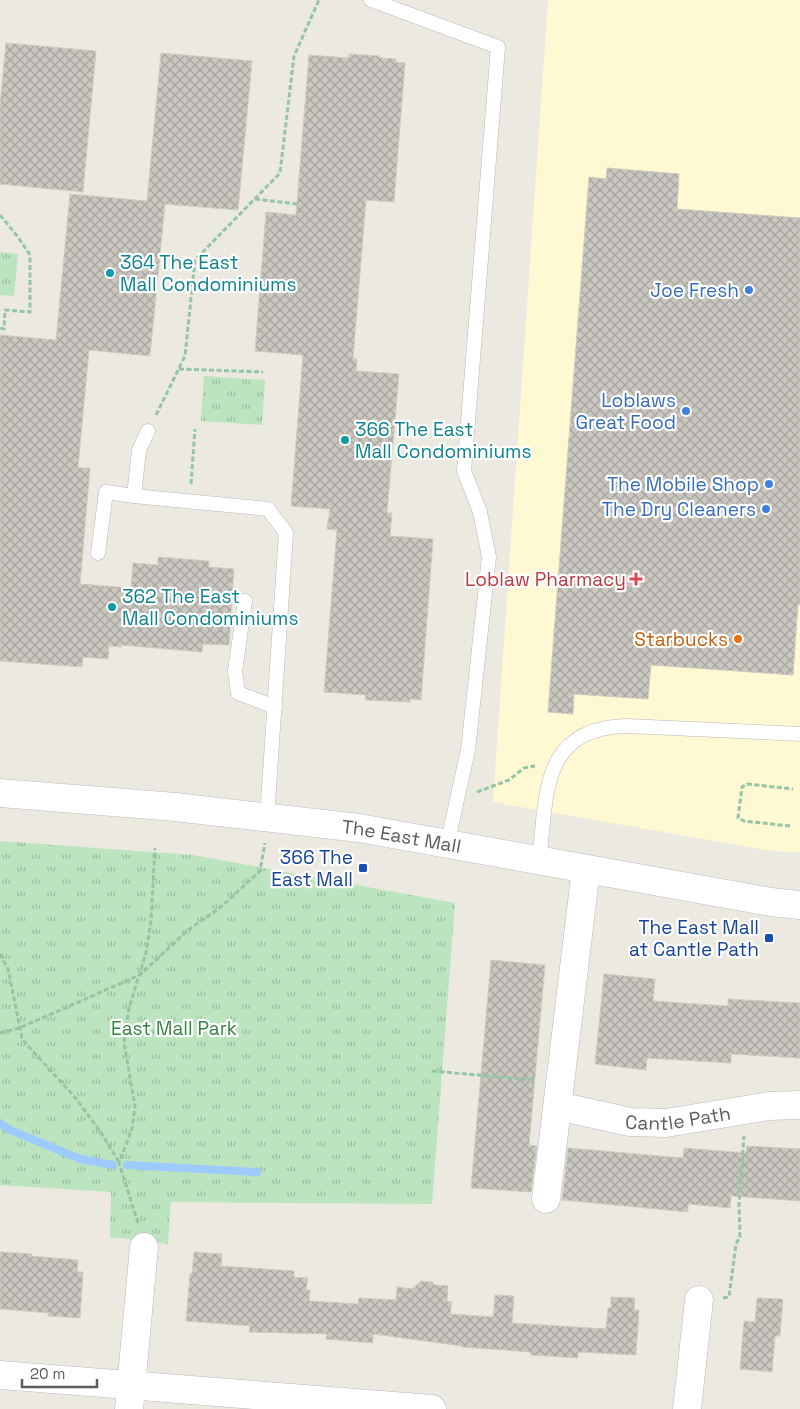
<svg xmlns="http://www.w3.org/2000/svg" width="800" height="1409" font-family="'Space Grotesk',sans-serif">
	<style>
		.commercial { fill: #fef8d3 }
		.park { fill: url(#park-tufts) }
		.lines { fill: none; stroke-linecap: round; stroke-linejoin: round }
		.stream { stroke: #9dcbff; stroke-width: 8 }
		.building { fill: url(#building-cross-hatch); stroke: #d0ccbe }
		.lane-casing { stroke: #b6b7bd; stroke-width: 15 }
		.street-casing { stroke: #b6b7bd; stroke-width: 29 }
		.secondary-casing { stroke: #b9bbc2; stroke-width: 29 }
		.path { stroke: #94c5a7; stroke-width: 3; stroke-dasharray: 5 2.5; stroke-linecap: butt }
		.lane { stroke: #fff; stroke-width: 14 }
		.street { stroke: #fff; stroke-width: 28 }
		.secondary { stroke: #fff; stroke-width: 28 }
		.culture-dot { fill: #0f9aa8; stroke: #fff; stroke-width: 2 }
		.shop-dot { fill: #3f7fe0; stroke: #fff; stroke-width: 2 }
		.health-dot { fill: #e0444e; stroke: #fff; stroke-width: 2 }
		.food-dot { fill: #e8710a; stroke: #fff; stroke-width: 2 }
		.transit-dot { fill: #1a4fb4; stroke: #fff; stroke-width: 2 }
		.labels { text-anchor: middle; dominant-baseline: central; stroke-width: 4.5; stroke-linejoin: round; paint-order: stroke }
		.culture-label { font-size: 19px; fill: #0d838f; stroke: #fff; text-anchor: start }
		.shop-label { font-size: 19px; fill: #366cbe; stroke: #fff; text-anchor: end }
		.health-label { font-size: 19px; fill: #be3a42; stroke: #fff; text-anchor: end }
		.food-label { font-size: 19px; fill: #c56008; stroke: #fff; text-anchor: end }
		.street-label { font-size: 19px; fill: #595c61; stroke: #fff }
		.transit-label { font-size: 19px; fill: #164399; stroke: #fff; text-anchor: end }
		.park-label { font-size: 19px; fill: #34853f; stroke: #fff }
	</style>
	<defs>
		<pattern id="park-tufts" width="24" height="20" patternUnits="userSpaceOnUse" patternTransform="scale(1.25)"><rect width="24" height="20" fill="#bbe4bf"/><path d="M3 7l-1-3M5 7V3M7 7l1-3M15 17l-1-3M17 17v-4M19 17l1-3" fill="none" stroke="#9bbc9f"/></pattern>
		<pattern id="building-cross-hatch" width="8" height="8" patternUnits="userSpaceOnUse" patternTransform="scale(1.25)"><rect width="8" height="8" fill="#c9c7bf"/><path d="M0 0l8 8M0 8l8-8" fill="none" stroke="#a6a59f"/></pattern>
	</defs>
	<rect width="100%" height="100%" fill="#eceae0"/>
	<!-- commercial -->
	<polygon class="commercial" points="548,0 800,0 800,852 771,851 493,802"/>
	<!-- park -->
	<g class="park">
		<polygon points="0,252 18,254 14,296 0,295"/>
		<polygon points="204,376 265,380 262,425 201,421"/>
		<polygon points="0,841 193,855 455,903 432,1204 171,1202 168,1244 110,1237 111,1192 0,1185"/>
	</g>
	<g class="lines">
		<!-- stream -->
		<g class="stream">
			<polyline points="0,1123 8,1129 80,1159 113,1165"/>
			<polyline points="127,1165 257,1172"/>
		</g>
	</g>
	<!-- building -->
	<g class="building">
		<polygon points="6,43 96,51 83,192 0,184 0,105"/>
		<polygon points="161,53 252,61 238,210 165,204 150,356 89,350 78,468 90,468 80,584 131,588 133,563 158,565 158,557 209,561 209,567 234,569 229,645 203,644 202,652 121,645 121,647 109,646 108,659 83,657 82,667 0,661 0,335 56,340 70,194 147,201"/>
		<polygon points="349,54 380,56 380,58 396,59 396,62 405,63 394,202 366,200 353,359 357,359 356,371 399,374 387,513 392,513 390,536 433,539 421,700 410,699 410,702 365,700 366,695 324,692 337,530 327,529 330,509 291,506 303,355 255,351 266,212 296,215 309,55 349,58"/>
		<polygon points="607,168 679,174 677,209 800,218 800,605 798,604 793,675 651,665 648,699 574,694 573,714 548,712 589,177 606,179"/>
		<polygon points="491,960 545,965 529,1145 537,1146 531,1192 471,1188"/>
		<polygon points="604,974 655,979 653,1001 728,1006 728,999 800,1003 800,1058 731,1054 731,1063 647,1058 646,1070 595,1064"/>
		<polygon points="747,1146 800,1149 800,1201 731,1196 730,1208 688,1204 688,1212 562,1200 568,1148 683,1158 684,1148 746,1153"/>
		<polygon points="0,1252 32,1254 31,1256 78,1260 77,1272 83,1272 80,1318 48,1316 49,1313 0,1309"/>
		<polygon points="194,1252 222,1254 221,1266 294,1271 294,1277 308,1278 306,1290 310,1290 309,1301 358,1304 359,1298 396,1300 397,1287 412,1289 421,1281 432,1282 435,1285 448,1286 447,1301 452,1302 450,1314 493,1317 495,1295 514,1296 512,1323 606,1329 608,1308 611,1308 611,1297 635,1298 634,1310 639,1310 636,1355 578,1352 578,1358 531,1355 531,1352 462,1347 462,1346 373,1334 373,1343 326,1339 327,1334 249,1332 250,1326 186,1321 190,1274 192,1274"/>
		<polygon points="757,1298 783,1299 780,1336 775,1336 772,1372 740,1369 744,1321 755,1322"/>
	</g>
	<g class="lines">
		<!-- lane casing -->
		<g class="lane-casing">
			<g id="lane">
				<polyline points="371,0 498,47 464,471 480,512 489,557 468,750 447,845"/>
				<polyline points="148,431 139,450 134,496 268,509 286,533 267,818"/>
				<polyline points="98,553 106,492 134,496"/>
				<polyline points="245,601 235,671 238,693 275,707"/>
				<path d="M539 862C547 795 540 728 627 726L800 734"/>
			</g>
		</g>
		<!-- street casing -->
		<g class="street-casing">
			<g id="street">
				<path id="s1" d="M558 1106 630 1122 666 1123 769 1106 800 1105"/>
				<polyline points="546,1199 586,869"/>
				<polyline points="0,1375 432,1409"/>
				<polyline points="129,1409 144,1247"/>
				<polyline points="687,1409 699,1300"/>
			</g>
		</g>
		<!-- secondary casing -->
		<g class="secondary-casing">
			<g id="secondary">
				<path id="s2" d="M0 793 175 807 359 828 771 902 800 905"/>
			</g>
		</g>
		<!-- path -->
		<g class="path">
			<polyline points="255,199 297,204"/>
			<polyline points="0,215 18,237 30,255 30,312 5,310 4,329 0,328"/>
			<polyline points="179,369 263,372"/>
			<polyline points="156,415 185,356 195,260 280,173 294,56 319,0"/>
			<polyline points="191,484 195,429"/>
			<polyline points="477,792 509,780 524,768 535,766"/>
			<polyline points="790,826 744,821 738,818 742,787 747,784 793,789"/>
			<polyline points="0,954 8,969 22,1038 27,1045 74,1096 100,1131 119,1162"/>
			<polyline points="0,1033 19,1028 140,975 187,931 221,907 260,871 265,843"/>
			<polyline points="432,1071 536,1080"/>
			<polyline points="138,1223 119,1163 132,1129 135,1106 124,1043 129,1008 146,953 151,921 155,848"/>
			<polyline points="723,1298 729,1297 736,1244 740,1237 739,1204 744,1136"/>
		</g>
		<!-- lane -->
		<use href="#lane" class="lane"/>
		<!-- street -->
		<use href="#street" class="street"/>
		<!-- secondary -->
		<use href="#secondary" class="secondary"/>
	</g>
	<!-- markers -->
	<g class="culture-dot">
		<circle cx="110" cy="273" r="5"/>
		<circle cx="345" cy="440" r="5"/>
		<circle cx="112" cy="607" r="5"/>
	</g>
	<g class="shop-dot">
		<circle cx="749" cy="290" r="5"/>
		<circle cx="686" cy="411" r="5"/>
		<circle cx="769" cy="484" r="5"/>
		<circle cx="766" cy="509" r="5"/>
	</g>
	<path class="health-dot" d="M633.5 571.5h5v5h5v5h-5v5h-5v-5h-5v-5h5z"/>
	<circle class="food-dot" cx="738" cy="639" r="5"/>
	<g class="transit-dot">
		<rect x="358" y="863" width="10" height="10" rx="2.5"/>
		<rect x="764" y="933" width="10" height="10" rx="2.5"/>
	</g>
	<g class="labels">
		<!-- culture labels -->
		<g class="culture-label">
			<text x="120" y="262">364 The East<tspan x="120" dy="22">Mall Condominiums</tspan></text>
			<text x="355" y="429">366 The East<tspan x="355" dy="22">Mall Condominiums</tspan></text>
			<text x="122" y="596">362 The East<tspan x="122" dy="22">Mall Condominiums</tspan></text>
		</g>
		<!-- shop labels -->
		<g class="shop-label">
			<text x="739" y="290">Joe Fresh</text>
			<text x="676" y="400">Loblaws<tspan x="676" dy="22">Great Food</tspan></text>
			<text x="759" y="484">The Mobile Shop</text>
			<text x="756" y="509">The Dry Cleaners</text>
		</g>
		<!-- health labels -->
		<g class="health-label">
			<text x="626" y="579">Loblaw Pharmacy</text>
		</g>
		<!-- food labels -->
		<g class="food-label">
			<text x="728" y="639">Starbucks</text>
		</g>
		<!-- street labels -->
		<g class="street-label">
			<text stroke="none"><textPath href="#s2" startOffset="404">The East Mall</textPath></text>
			<text stroke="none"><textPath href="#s1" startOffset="122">Cantle Path</textPath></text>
		</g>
		<!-- transit labels -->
		<g class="transit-label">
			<text x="353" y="857">366 The<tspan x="353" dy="22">East Mall</tspan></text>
			<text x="759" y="927">The East Mall<tspan x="759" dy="22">at Cantle Path</tspan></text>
		</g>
		<!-- park labels -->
		<g class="park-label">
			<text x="174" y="1028">East Mall Park</text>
		</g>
	</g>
	<!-- scale -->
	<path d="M22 1379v8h75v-8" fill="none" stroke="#595c61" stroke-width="2.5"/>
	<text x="30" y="1379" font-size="15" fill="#595c61" stroke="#ffffff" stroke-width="4" paint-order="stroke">20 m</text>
</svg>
